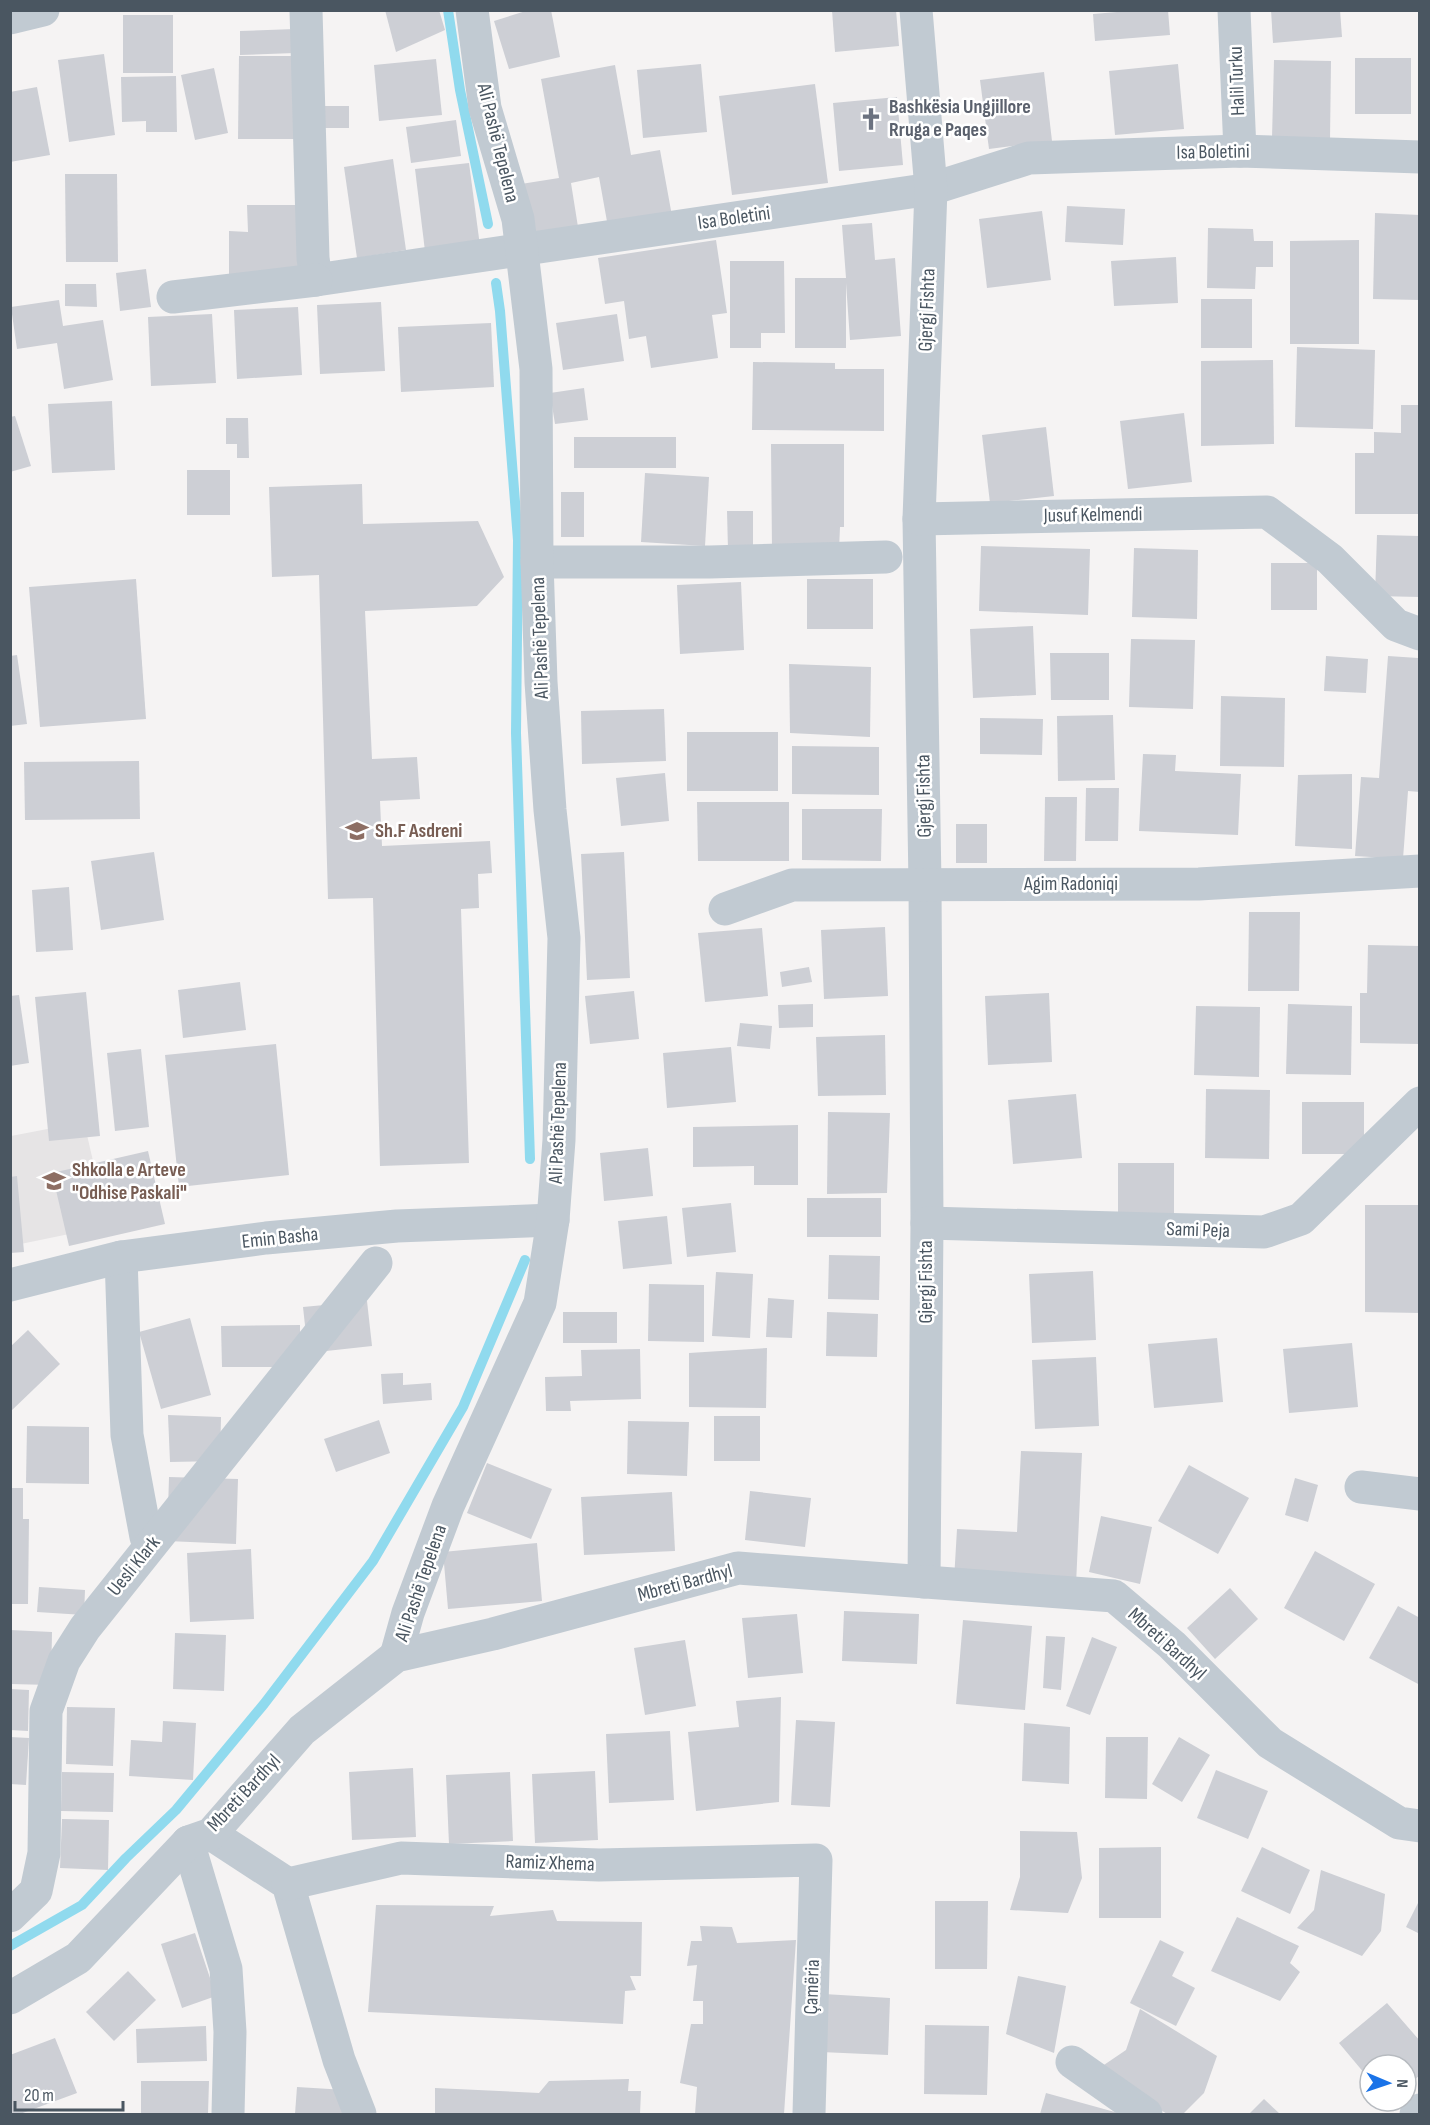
<svg xmlns="http://www.w3.org/2000/svg" width="1430" height="2125" font-family="'Sofia Sans Condensed',sans-serif">
	<style>
		.education { fill: #e6e4e5 }
		.lines { fill: none; stroke-linecap: round; stroke-linejoin: round }
		.stream { stroke: #90daee; stroke-width: 10 }
		.building { fill: #cdcfd5 }
		.minor { stroke: #c1cad2; stroke-width: 33 }
		.labels { text-anchor: middle; dominant-baseline: central; stroke-width: 5; stroke-linejoin: round; paint-order: stroke }
		.street-label { font-size: 20px; fill: #4a5661; stroke: #fff }
		.worship-label { font-size: 20px; font-weight: bold; fill: #5b616d; stroke: #fff; text-anchor: start }
		.education-label { font-size: 20px; font-weight: bold; fill: #785e54; stroke: #fff; text-anchor: start }
	</style>
	<rect width="100%" height="100%" fill="#f5f3f3"/>
	<!-- education -->
	<polygon class="education" points="84,1122 108,1226 11,1246 11,1136"/>
	<g class="lines">
		<!-- stream -->
		<g class="stream">
			<polyline points="448,10 460,90 488,224"/>
			<polyline points="496,283 500,311 518,540 516,733 530,1159"/>
			<polyline points="10,1946 82,1905 126,1858 176,1810 264,1704 373,1561 463,1407 525,1260"/>
		</g>
	</g>
	<!-- building -->
	<g class="building">
		<polygon points="385,10 439,10 445,30 396,52"/>
		<polygon points="529,10 551,10 560,57 509,69 494,21"/>
		<polygon points="832,10 896,10 899,46 835,52"/>
		<polygon points="1141,10 1168,10 1170,35 1095,41 1093,14"/>
		<polygon points="1271,10 1340,10 1342,37 1273,43"/>
		<rect x="123" y="15" width="50" height="58"/>
		<polygon points="295,29 295,53 240,55 240,31"/>
		<polygon points="104,54 115,135 69,142 58,60"/>
		<polygon points="239,56 301,56 300,139 238,139"/>
		<rect x="1355" y="58" width="56" height="56"/>
		<polygon points="436,59 442,115 379,121 374,65"/>
		<polygon points="1274,60 1331,61 1330,140 1272,138"/>
		<polygon points="701,64 707,132 643,138 637,70"/>
		<polygon points="1178,64 1184,129 1115,135 1109,71"/>
		<polygon points="615,65 631,155 660,150 672,216 608,227 599,177 571,183 578,227 530,235 521,184 559,178 541,79"/>
		<polygon points="214,68 228,133 195,140 181,75"/>
		<polygon points="1044,72 1052,141 989,149 980,80"/>
		<polygon points="176,76 177,132 146,132 146,121 122,122 121,77"/>
		<polygon points="815,84 828,183 732,195 719,96"/>
		<polygon points="37,87 50,155 10,162 10,92"/>
		<polygon points="897,97 903,165 839,171 833,103"/>
		<rect x="315" y="106" width="34" height="22"/>
		<polygon points="456,120 461,156 411,163 406,127"/>
		<polygon points="393,159 406,250 357,258 344,167"/>
		<polygon points="469,163 480,246 425,251 415,169"/>
		<polygon points="65,174 117,174 118,262 66,262"/>
		<polygon points="247,205 304,205 304,274 229,274 229,231 248,232"/>
		<polygon points="1067,206 1125,209 1123,245 1065,242"/>
		<polygon points="1042,211 1051,280 987,288 979,219"/>
		<polygon points="1375,213 1420,215 1420,300 1373,299"/>
		<polygon points="872,223 875,260 895,258 901,336 850,340 846,283 846,348 795,348 795,278 846,278 842,225"/>
		<polygon points="1208,228 1253,229 1254,241 1273,241 1273,267 1256,267 1255,289 1207,288"/>
		<polygon points="716,240 727,313 712,315 718,358 651,368 646,336 629,339 624,301 605,304 598,258"/>
		<polygon points="1359,240 1359,344 1290,344 1290,241"/>
		<polygon points="1176,257 1178,303 1114,306 1111,261"/>
		<polygon points="730,261 784,261 785,333 761,333 761,348 730,348"/>
		<polygon points="146,269 151,307 120,311 116,273"/>
		<polygon points="65,284 96,284 97,307 65,306"/>
		<rect x="1201" y="299" width="51" height="49"/>
		<polygon points="59,300 63,326 103,320 113,380 64,389 57,343 17,349 11,307"/>
		<polygon points="381,302 385,371 320,374 317,305"/>
		<polygon points="298,307 302,375 237,379 234,310"/>
		<polygon points="212,314 216,383 151,386 148,317"/>
		<polygon points="617,314 624,361 563,370 556,323"/>
		<polygon points="491,323 494,387 401,392 398,327"/>
		<polygon points="1297,347 1375,350 1373,429 1295,427"/>
		<polygon points="1273,360 1274,444 1201,446 1201,361"/>
		<polygon points="753,362 835,363 835,369 884,369 884,431 752,430"/>
		<polygon points="584,388 588,420 555,424 550,393"/>
		<polygon points="112,401 115,470 52,473 48,404"/>
		<polygon points="1401,405 1420,405 1420,514 1355,514 1355,453 1374,453 1374,432 1401,433"/>
		<polygon points="1184,413 1192,482 1128,489 1120,421"/>
		<polygon points="15,416 31,466 10,472 10,417"/>
		<polygon points="226,418 248,418 249,458 237,458 237,444 226,444"/>
		<polygon points="1046,427 1054,496 990,503 982,435"/>
		<rect x="574" y="437" width="102" height="31"/>
		<polygon points="771,444 844,444 844,527 840,527 839,550 772,550"/>
		<rect x="187" y="470" width="43" height="45"/>
		<polygon points="645,473 709,477 705,546 641,542"/>
		<polygon points="362,484 363,524 478,521 504,577 477,606 365,611 372,759 417,757 420,799 380,801 382,846 490,841 492,873 478,874 479,908 461,909 469,1163 380,1166 373,898 328,899 319,575 272,577 269,487"/>
		<rect x="561" y="492" width="23" height="45"/>
		<polygon points="727,511 753,511 753,549 728,550"/>
		<polygon points="1377,535 1420,536 1420,597 1375,596"/>
		<polygon points="981,546 1090,549 1088,615 979,611"/>
		<polygon points="1134,548 1198,550 1197,619 1132,617"/>
		<rect x="1271" y="563" width="46" height="47"/>
		<polygon points="136,579 146,719 40,727 29,587"/>
		<rect x="807" y="579" width="66" height="50"/>
		<polygon points="741,582 744,650 680,654 677,585"/>
		<polygon points="1033,626 1036,695 973,698 970,629"/>
		<polygon points="1131,639 1195,640 1193,709 1129,707"/>
		<polygon points="1050,653 1109,653 1109,700 1051,700"/>
		<polygon points="17,655 27,724 10,726 10,656"/>
		<polygon points="1326,656 1368,659 1366,693 1324,691"/>
		<polygon points="1388,656 1418,658 1418,666 1420,666 1420,792 1408,791 1403,859 1355,856 1361,777 1379,778"/>
		<polygon points="789,664 871,667 870,737 790,733"/>
		<polygon points="1221,696 1285,698 1284,767 1220,766"/>
		<polygon points="664,709 666,761 582,764 581,711"/>
		<polygon points="1113,715 1115,780 1058,781 1057,716"/>
		<polygon points="980,718 1043,719 1042,755 980,754"/>
		<rect x="687" y="732" width="91" height="59"/>
		<polygon points="792,746 879,747 879,795 792,794"/>
		<polygon points="1143,754 1176,755 1175,771 1241,774 1238,835 1139,831"/>
		<polygon points="139,761 140,819 25,820 24,762"/>
		<polygon points="665,773 669,821 621,826 616,778"/>
		<polygon points="1352,774 1352,849 1295,846 1298,775"/>
		<polygon points="1086,788 1119,788 1118,841 1085,841"/>
		<polygon points="1045,797 1077,797 1076,861 1044,861"/>
		<polygon points="697,802 789,802 789,861 698,861"/>
		<polygon points="802,809 882,809 881,861 802,860"/>
		<rect x="956" y="824" width="31" height="39"/>
		<polygon points="154,852 164,920 101,930 91,861"/>
		<polygon points="624,852 630,978 587,980 581,854"/>
		<polygon points="69,887 73,950 36,952 32,890"/>
		<polygon points="1249,912 1300,912 1299,991 1248,991"/>
		<polygon points="885,927 888,996 824,999 821,930"/>
		<polygon points="762,928 768,996 705,1002 698,933"/>
		<polygon points="1368,945 1420,946 1420,1044 1360,1043 1360,993 1367,993"/>
		<polygon points="809,967 812,982 782,987 780,972"/>
		<polygon points="240,982 246,1030 183,1038 178,990"/>
		<polygon points="634,991 639,1039 590,1044 585,996"/>
		<polygon points="86,992 100,1136 49,1141 35,997"/>
		<polygon points="1049,993 1052,1062 988,1065 985,996"/>
		<polygon points="19,995 29,1063 10,1066 10,996"/>
		<polygon points="813,1004 813,1027 779,1028 778,1005"/>
		<polygon points="1288,1004 1352,1006 1351,1075 1286,1074"/>
		<polygon points="1196,1006 1260,1007 1259,1077 1194,1075"/>
		<polygon points="740,1023 772,1026 770,1049 737,1046"/>
		<polygon points="885,1035 886,1095 818,1096 816,1037"/>
		<polygon points="276,1044 289,1175 179,1187 165,1055"/>
		<polygon points="731,1047 736,1102 667,1108 663,1053"/>
		<polygon points="141,1049 149,1127 115,1131 107,1053"/>
		<polygon points="1206,1089 1270,1090 1269,1159 1205,1158"/>
		<polygon points="1076,1094 1082,1158 1013,1164 1008,1100"/>
		<rect x="1302" y="1102" width="62" height="52"/>
		<polygon points="828,1112 890,1113 887,1193 827,1194"/>
		<polygon points="798,1125 798,1185 754,1185 754,1166 693,1167 693,1127"/>
		<polygon points="648,1148 653,1196 604,1201 600,1153"/>
		<polygon points="148,1151 165,1224 69,1246 52,1173"/>
		<rect x="1118" y="1163" width="56" height="54"/>
		<polygon points="17,1176 24,1252 10,1253 10,1177"/>
		<rect x="807" y="1198" width="74" height="39"/>
		<polygon points="731,1203 736,1252 687,1257 682,1208"/>
		<polygon points="1365,1205 1420,1205 1420,1313 1365,1312"/>
		<polygon points="667,1216 672,1264 623,1269 618,1221"/>
		<polygon points="829,1255 880,1256 879,1300 828,1299"/>
		<polygon points="1093,1271 1096,1340 1032,1343 1029,1274"/>
		<polygon points="716,1272 753,1274 750,1338 712,1336"/>
		<polygon points="649,1284 704,1285 704,1342 648,1341"/>
		<polygon points="768,1298 794,1300 792,1338 766,1337"/>
		<polygon points="367,1301 372,1346 308,1353 303,1307"/>
		<rect x="563" y="1312" width="54" height="31"/>
		<polygon points="827,1312 878,1314 877,1357 826,1356"/>
		<polygon points="190,1318 211,1395 161,1409 139,1332"/>
		<polygon points="300,1325 300,1367 222,1367 221,1326"/>
		<polygon points="28,1330 60,1364 10,1412 10,1347"/>
		<polygon points="1217,1338 1223,1402 1154,1408 1148,1344"/>
		<polygon points="1352,1343 1358,1407 1289,1413 1283,1349"/>
		<polygon points="767,1348 766,1408 689,1407 689,1353"/>
		<polygon points="640,1349 641,1399 570,1401 571,1411 546,1411 545,1377 582,1376 581,1350"/>
		<polygon points="1096,1357 1099,1426 1035,1429 1032,1360"/>
		<polygon points="403,1373 403,1385 431,1383 432,1400 383,1404 381,1374"/>
		<polygon points="168,1415 221,1417 220,1461 170,1462"/>
		<rect x="714" y="1416" width="46" height="45"/>
		<polygon points="379,1420 390,1453 336,1472 324,1439"/>
		<polygon points="628,1421 689,1422 687,1476 627,1474"/>
		<polygon points="27,1426 89,1427 89,1484 26,1483"/>
		<polygon points="1021,1451 1082,1453 1076,1585 954,1580 957,1529 1017,1532"/>
		<polygon points="487,1463 552,1489 531,1539 467,1513"/>
		<polygon points="1189,1465 1249,1498 1218,1554 1158,1521"/>
		<polygon points="169,1477 238,1479 236,1544 167,1541"/>
		<polygon points="1295,1478 1318,1485 1308,1522 1285,1515"/>
		<polygon points="10,1488 23,1488 23,1519 29,1519 28,1604 10,1604"/>
		<polygon points="750,1491 811,1498 805,1547 745,1540"/>
		<polygon points="672,1492 675,1551 584,1555 581,1497"/>
		<polygon points="1101,1516 1152,1527 1140,1584 1089,1572"/>
		<polygon points="537,1543 542,1601 448,1609 443,1552"/>
		<polygon points="251,1549 254,1619 190,1622 187,1553"/>
		<polygon points="1315,1551 1375,1584 1344,1641 1284,1608"/>
		<polygon points="39,1587 85,1590 84,1615 37,1612"/>
		<polygon points="1230,1588 1258,1619 1215,1659 1187,1628"/>
		<polygon points="1398,1606 1420,1618 1420,1685 1369,1658"/>
		<polygon points="844,1611 919,1614 917,1664 842,1661"/>
		<polygon points="797,1614 803,1673 748,1678 742,1618"/>
		<polygon points="963,1620 1032,1626 1025,1710 956,1704"/>
		<polygon points="10,1630 52,1632 51,1685 10,1684"/>
		<polygon points="175,1633 226,1635 224,1691 173,1689"/>
		<polygon points="1046,1636 1065,1637 1061,1690 1043,1688"/>
		<polygon points="1092,1637 1117,1647 1090,1715 1066,1706"/>
		<polygon points="685,1640 696,1706 645,1715 634,1648"/>
		<polygon points="10,1689 29,1690 28,1731 10,1730"/>
		<polygon points="781,1697 779,1802 696,1811 688,1732 739,1727 736,1701"/>
		<polygon points="67,1707 115,1708 113,1766 66,1764"/>
		<polygon points="796,1720 835,1722 830,1807 791,1805"/>
		<polygon points="163,1721 196,1723 193,1780 129,1776 131,1740 162,1742"/>
		<polygon points="1024,1723 1070,1727 1069,1784 1022,1781"/>
		<polygon points="670,1731 674,1800 609,1803 606,1734"/>
		<polygon points="10,1737 29,1738 26,1785 10,1784"/>
		<polygon points="1106,1737 1148,1737 1147,1799 1105,1798"/>
		<polygon points="1179,1737 1210,1755 1182,1802 1152,1784"/>
		<polygon points="413,1768 416,1837 352,1840 349,1772"/>
		<polygon points="1216,1770 1268,1791 1248,1839 1197,1818"/>
		<polygon points="595,1771 598,1840 535,1843 532,1774"/>
		<polygon points="62,1772 114,1773 113,1812 61,1811"/>
		<polygon points="510,1772 513,1841 449,1844 446,1775"/>
		<polygon points="62,1819 109,1820 108,1870 60,1868"/>
		<polygon points="1020,1831 1077,1832 1082,1878 1068,1913 1010,1910 1020,1877"/>
		<polygon points="1161,1847 1161,1918 1099,1918 1099,1848"/>
		<polygon points="1262,1847 1310,1870 1290,1914 1241,1891"/>
		<polygon points="1321,1870 1385,1894 1381,1931 1362,1956 1297,1928 1314,1910"/>
		<polygon points="1420,1899 1420,1934 1406,1927"/>
		<polygon points="935,1901 988,1901 987,1969 935,1969"/>
		<polygon points="376,1905 494,1906 490,1916 553,1910 557,1921 642,1922 641,1976 630,1976 636,1990 625,1991 623,2024 368,2012"/>
		<polygon points="1237,1917 1299,1946 1290,1963 1300,1972 1280,2001 1211,1971"/>
		<polygon points="700,1926 732,1927 737,1943 796,1940 784,2114 695,2114 697,2087 680,2083 691,2024 703,2024 703,2001 693,2001 697,1965 687,1966 691,1941 702,1941"/>
		<polygon points="195,1933 216,1996 182,2008 161,1944"/>
		<polygon points="1160,1940 1184,1952 1172,1976 1195,1988 1176,2026 1130,2003"/>
		<polygon points="128,1971 156,2000 114,2041 86,2012"/>
		<polygon points="1018,1976 1066,1986 1054,2053 1006,2034"/>
		<polygon points="824,1994 890,1998 888,2055 821,2052"/>
		<polygon points="1387,2003 1420,2041 1420,2075 1406,2087 1406,2065 1370,2065 1370,2080 1339,2043"/>
		<polygon points="1140,2009 1217,2056 1204,2093 1183,2114 1167,2114 1098,2069 1126,2050"/>
		<polygon points="925,2025 989,2026 987,2095 924,2094"/>
		<polygon points="206,2026 207,2061 137,2063 136,2029"/>
		<polygon points="55,2038 77,2093 20,2114 10,2114 10,2055"/>
		<polygon points="629,2079 628,2091 641,2091 640,2114 435,2114 435,2088 539,2093 549,2081"/>
		<polygon points="141,2081 209,2081 208,2114 141,2114"/>
		<polygon points="297,2087 346,2090 356,2114 295,2114"/>
		<polygon points="1046,2093 1122,2114 1040,2114"/>
		<polygon points="1264,2099 1280,2114 1249,2114"/>
	</g>
	<g class="lines">
		<!-- minor -->
		<g class="minor">
			<polyline points="306,10 313,258 316,280 931,189 1029,158 1240,151 1420,157"/>
			<polyline points="916,10 931,189 919,519 925,884 927,1223 924,1582"/>
			<polyline points="1234,10 1240,151"/>
			<polyline points="10,18 43,10"/>
			<polyline points="173,297 316,280"/>
			<polyline points="919,519 1267,512 1330,559 1396,625 1420,634"/>
			<polyline points="537,562 710,562 886,557"/>
			<polyline points="725,909 792,885 1199,884 1420,871"/>
			<polyline points="927,1223 1264,1232 1301,1219 1420,1103"/>
			<polyline points="121,1257 127,1435 146,1537"/>
			<polyline points="10,1285 121,1257 266,1238 397,1226 553,1220"/>
			<polyline points="1361,1487 1420,1494"/>
			<polyline points="396,1656 408,1613 448,1506 540,1303 553,1220 559,1140 564,938 550,810 541,682 537,562 536,369 518,219 485,108 472,10"/>
			<polyline points="211,1834 288,1884 339,2060 360,2114"/>
			<polyline points="188,1842 226,1969 230,2032 228,2114"/>
			<polyline points="288,1884 401,1858 599,1865 816,1860 809,2114"/>
			<polyline points="10,1916 36,1891 44,1853 46,1711 64,1661 85,1628 376,1263"/>
			<polyline points="10,1998 78,1958 188,1842 211,1834 302,1730 396,1656 493,1634 738,1568 1114,1596 1172,1645 1270,1743 1399,1823 1420,1826"/>
			<polyline points="1072,2062 1146,2114"/>
			<polyline points="1416,2114 1420,2110"/>
		</g>
	</g>
	<!-- icons -->
	<defs>
		<g id="church-bare" transform="scale(1.8)"><path d="M-1.2-6h2.4v3.5h3.3v2.4h-3.3V6h-2.4V-.1h-3.3v-2.4h3.3Z" fill="#6b7280" stroke="#fff" stroke-width="2.5" paint-order="stroke"/></g>
		<g id="school-bare" transform="scale(1.8)"><path d="M0-5L7-2L0 1L-7-2ZM-4 1L0 2.5L4 1V4Q0 6-4 4Z" fill="#8d6e63" stroke="#fff" stroke-width="2.5" paint-order="stroke"/></g>
	</defs>
	<g fill-rule="evenodd">
		<use href="#church-bare" x="871" y="119"/>
		<use href="#school-bare" x="357" y="831"/>
		<use href="#school-bare" x="54" y="1181"/>
	</g>
	<g class="labels">
		<!-- street labels -->
		<g class="street-label">
			<text transform="translate(1237 81) rotate(-92)">Halil Turku</text>
			<text transform="translate(498 143) rotate(76)">Ali Pashë Tepelena</text>
			<text transform="translate(1213 152) rotate(-1)">Isa Boletini</text>
			<text transform="translate(734 218) rotate(-8)">Isa Boletini</text>
			<text transform="translate(927 310) rotate(-88)">Gjergj Fishta</text>
			<text transform="translate(1093 515) rotate(-1)">Jusuf Kelmendi</text>
			<text transform="translate(540 638) rotate(-92)">Ali Pashë Tepelena</text>
			<text transform="translate(924 796) rotate(-91)">Gjergj Fishta</text>
			<text x="1071" y="884">Agim Radoniqi</text>
			<text transform="translate(558 1123) rotate(-88)">Ali Pashë Tepelena</text>
			<text transform="translate(1198 1230) rotate(2)">Sami Peja</text>
			<text transform="translate(280 1238) rotate(-6)">Emin Basha</text>
			<text transform="translate(926 1282) rotate(-90)">Gjergj Fishta</text>
			<text transform="translate(134 1566) rotate(-51)">Uesli Klark</text>
			<text transform="translate(421 1583) rotate(-71)">Ali Pashë Tepelena</text>
			<text transform="translate(685 1583) rotate(-15)">Mbreti Bardhyl</text>
			<text transform="translate(1167 1644) rotate(42)">Mbreti Bardhyl</text>
			<text transform="translate(244 1793) rotate(-47)">Mbreti Bardhyl</text>
			<text transform="translate(550 1863) rotate(2)">Ramiz Xhema</text>
			<text transform="translate(812 1987) rotate(-88)">Çamëria</text>
		</g>
		<!-- worship labels -->
		<g class="worship-label">
			<text x="889" y="107">Bashkësia Ungjillore<tspan x="889" dy="23">Rruga e Paqes</tspan></text>
		</g>
		<!-- education labels -->
		<g class="education-label">
			<text x="375" y="831">Sh.F Asdreni</text>
			<text x="72" y="1170">Shkolla e Arteve<tspan x="72" dy="23">"Odhise Paskali"</tspan></text>
		</g>
	</g>
	<!-- border -->
	<rect width="1430" height="2125" fill="none" stroke="#4a5661" stroke-width="24"/>
	<!-- north arrow -->
	<g transform="translate(1388 2083) rotate(92)"><circle r="28" fill="#ffffff" stroke="#b7bbc0" stroke-width="1.5"/>
	<path d="M0-4.5L10 22L0 15L-10 22Z" fill="#1a73e8"/>
	<text y="-9" font-size="16" font-weight="bold" text-anchor="middle" fill="#4a5661">N</text>
	</g>
	<!-- scale -->
	<path d="M15 2101v9h108v-9" fill="none" stroke="#4a5661" stroke-width="3"/>
	<text x="24" y="2101" font-size="18" fill="#4a5661" stroke="#ffffff" stroke-width="4.5" paint-order="stroke">20 m</text>
</svg>
